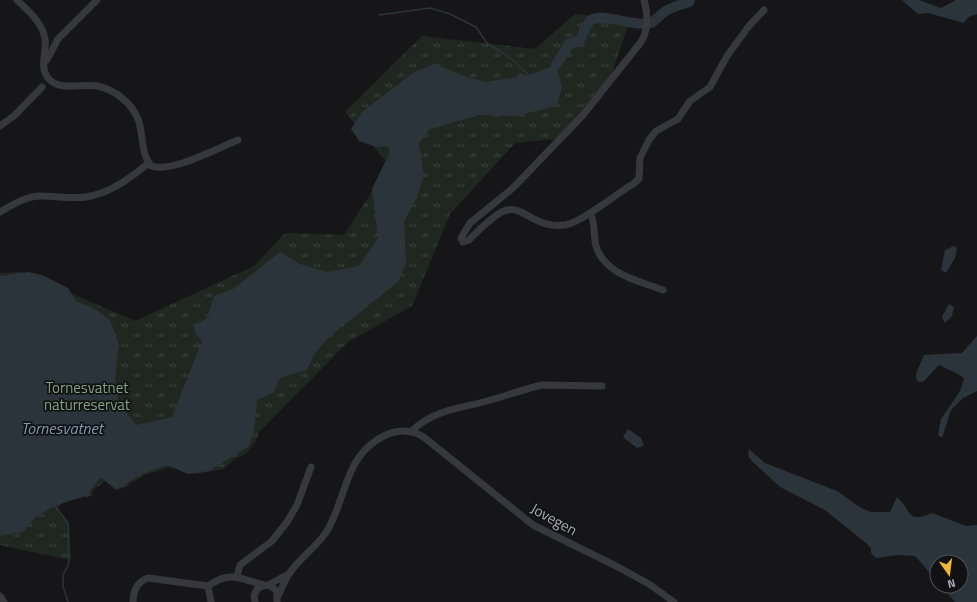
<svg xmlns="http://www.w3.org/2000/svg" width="977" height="602" font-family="'Titillium Web',sans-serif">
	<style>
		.park { fill: url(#park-tufts) }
		.water { fill: #2c343b }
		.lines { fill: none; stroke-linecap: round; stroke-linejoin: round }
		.stream { stroke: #2c343b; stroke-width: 1.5 }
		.river { stroke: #2c343b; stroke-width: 10 }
		.minor { stroke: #37383d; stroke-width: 7 }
		.labels { text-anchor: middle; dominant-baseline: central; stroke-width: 3.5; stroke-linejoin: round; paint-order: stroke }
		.park-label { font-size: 15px; fill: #80a283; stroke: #111113 }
		.street-label { font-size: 15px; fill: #a8acb7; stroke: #111113 }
		.water-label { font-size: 16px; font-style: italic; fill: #8099b1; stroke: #111113 }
	</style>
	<defs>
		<pattern id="park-tufts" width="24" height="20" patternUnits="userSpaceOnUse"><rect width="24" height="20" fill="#202721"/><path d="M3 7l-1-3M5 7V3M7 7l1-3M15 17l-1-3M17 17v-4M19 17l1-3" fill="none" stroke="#3e443f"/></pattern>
	</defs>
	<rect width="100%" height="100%" fill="#161618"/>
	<!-- park -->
	<polygon class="park" points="575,14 630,20 610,79 564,132 555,139 515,143 450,214 412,306 348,342 259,432 255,443 245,454 234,459 224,469 196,474 170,467 145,475 119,490 108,479 94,489 91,496 62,502 58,509 69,525 71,560 0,545 0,273 22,272 135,321 254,266 285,233 344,235 389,165 345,112 422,36 535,49"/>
	<!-- water -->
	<g class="water">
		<polygon points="902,0 919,0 941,8 956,0 977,0 977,14 968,17 964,23 928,13 918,14"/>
		<polygon points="435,64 464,76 486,82 529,75 556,65 562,88 556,106 516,116 479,115 430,129 419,143 424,175 417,198 404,221 406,264 398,282 329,337 315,353 307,370 281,377 273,393 257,400 254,432 249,446 209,471 188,474 167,465 140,475 116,490 101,477 87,495 55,506 37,516 23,532 0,536 0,276 29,272 42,275 68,288 76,301 93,308 110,320 119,345 117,356 115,380 119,403 136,425 172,417 202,341 196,334 194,326 207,318 214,296 233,289 280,252 300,264 327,272 359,266 378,238 372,189 389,154 389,146 377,147 359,141 351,129 362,112 414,72"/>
		<polygon points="954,246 957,249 955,258 946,273 941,270 945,250"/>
		<polygon points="949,304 954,307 952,316 945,323 942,317"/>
		<polygon points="977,336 977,391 963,398 951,410 942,438 938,435 941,419 960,391 964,379 960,375 939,365 923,382 917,381 916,374 924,355 962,353"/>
		<polygon points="628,429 641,438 644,446 637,448 623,437"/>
		<path d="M749 449 765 463 837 491 861 508 871 512H890L897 497C912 511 907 524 932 513L966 526 977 525V602H955L941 586H961V562H937V581L915 556 897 555 876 558 871 553V548L866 543 825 510 780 487 752 461 748 456Z"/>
	</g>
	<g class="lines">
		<!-- stream -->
		<g class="stream">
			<polyline points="379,15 430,8 450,14 476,27 487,43 509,57 529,75"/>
			<polyline points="55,506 68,523 69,563 63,575 63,586 68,602"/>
		</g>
		<!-- river -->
		<path class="river" d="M556 65 569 44 580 40C583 34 586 26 590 21 599 11 636 28 651 23 655 21 659 16 663 13 670 7 681 5 689 2L690 0"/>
		<!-- minor -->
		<g class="minor">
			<path d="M17 0C29 12 42 22 45 39 47 52 39 67 48 78 59 92 82 83 97 86 106 88 115 92 122 98 151 122 135 145 151 166 172 173 218 148 238 140"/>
			<path d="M644 0C648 14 649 29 641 42L583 115 513 188 470 223 461 238 463 242 469 240C477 232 496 212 507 210 519 207 530 219 541 222 548 225 557 226 565 225 582 222 616 194 633 184L639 179 640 158 649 140 656 131 678 119 690 101 710 87 727 56 749 26 764 10"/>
			<polyline points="47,60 58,39 97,0"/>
			<polyline points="0,126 14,116 42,87"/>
			<path d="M0 212C12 205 28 195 42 196 59 196 75 200 91 196 114 191 131 177 149 163"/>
			<path d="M590 213C596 223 593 235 596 246 604 274 639 281 663 290"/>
			<path d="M412 431C433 409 464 408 491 400 508 395 525 389 542 385L602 386"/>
			<polyline points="237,576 240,565 272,541 287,522 297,505 311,467"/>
			<polyline points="268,585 289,574"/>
			<polyline points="208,586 211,602"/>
			<polyline points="0,596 4,602"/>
			<path d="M278 596C282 589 284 581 289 574 299 558 317 547 327 531 348 495 344 453 388 434 401 429 413 430 425 438L533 525 616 566 649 584 674 602"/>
			<path d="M133 602C133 590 137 582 148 578L208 586C231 570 240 579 264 585"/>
			<path d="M255 602 254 596 257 589C265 583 272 585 277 592V602"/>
		</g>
	</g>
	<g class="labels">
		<!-- park labels -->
		<g class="park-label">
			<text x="87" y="387">Tornesvatnet<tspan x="87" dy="17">naturreservat</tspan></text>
		</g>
		<!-- street labels -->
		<g class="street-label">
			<text transform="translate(554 519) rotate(29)">Jovegen</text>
		</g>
		<!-- water labels -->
		<g class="water-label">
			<text x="62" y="428">Tornesvatnet</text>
		</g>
	</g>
	<!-- north arrow -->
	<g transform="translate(949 574) rotate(166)"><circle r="19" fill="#111113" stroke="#4d4f55"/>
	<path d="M0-3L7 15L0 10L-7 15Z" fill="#edb638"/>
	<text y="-6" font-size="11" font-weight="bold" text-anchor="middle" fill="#a8acb7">N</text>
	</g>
</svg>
